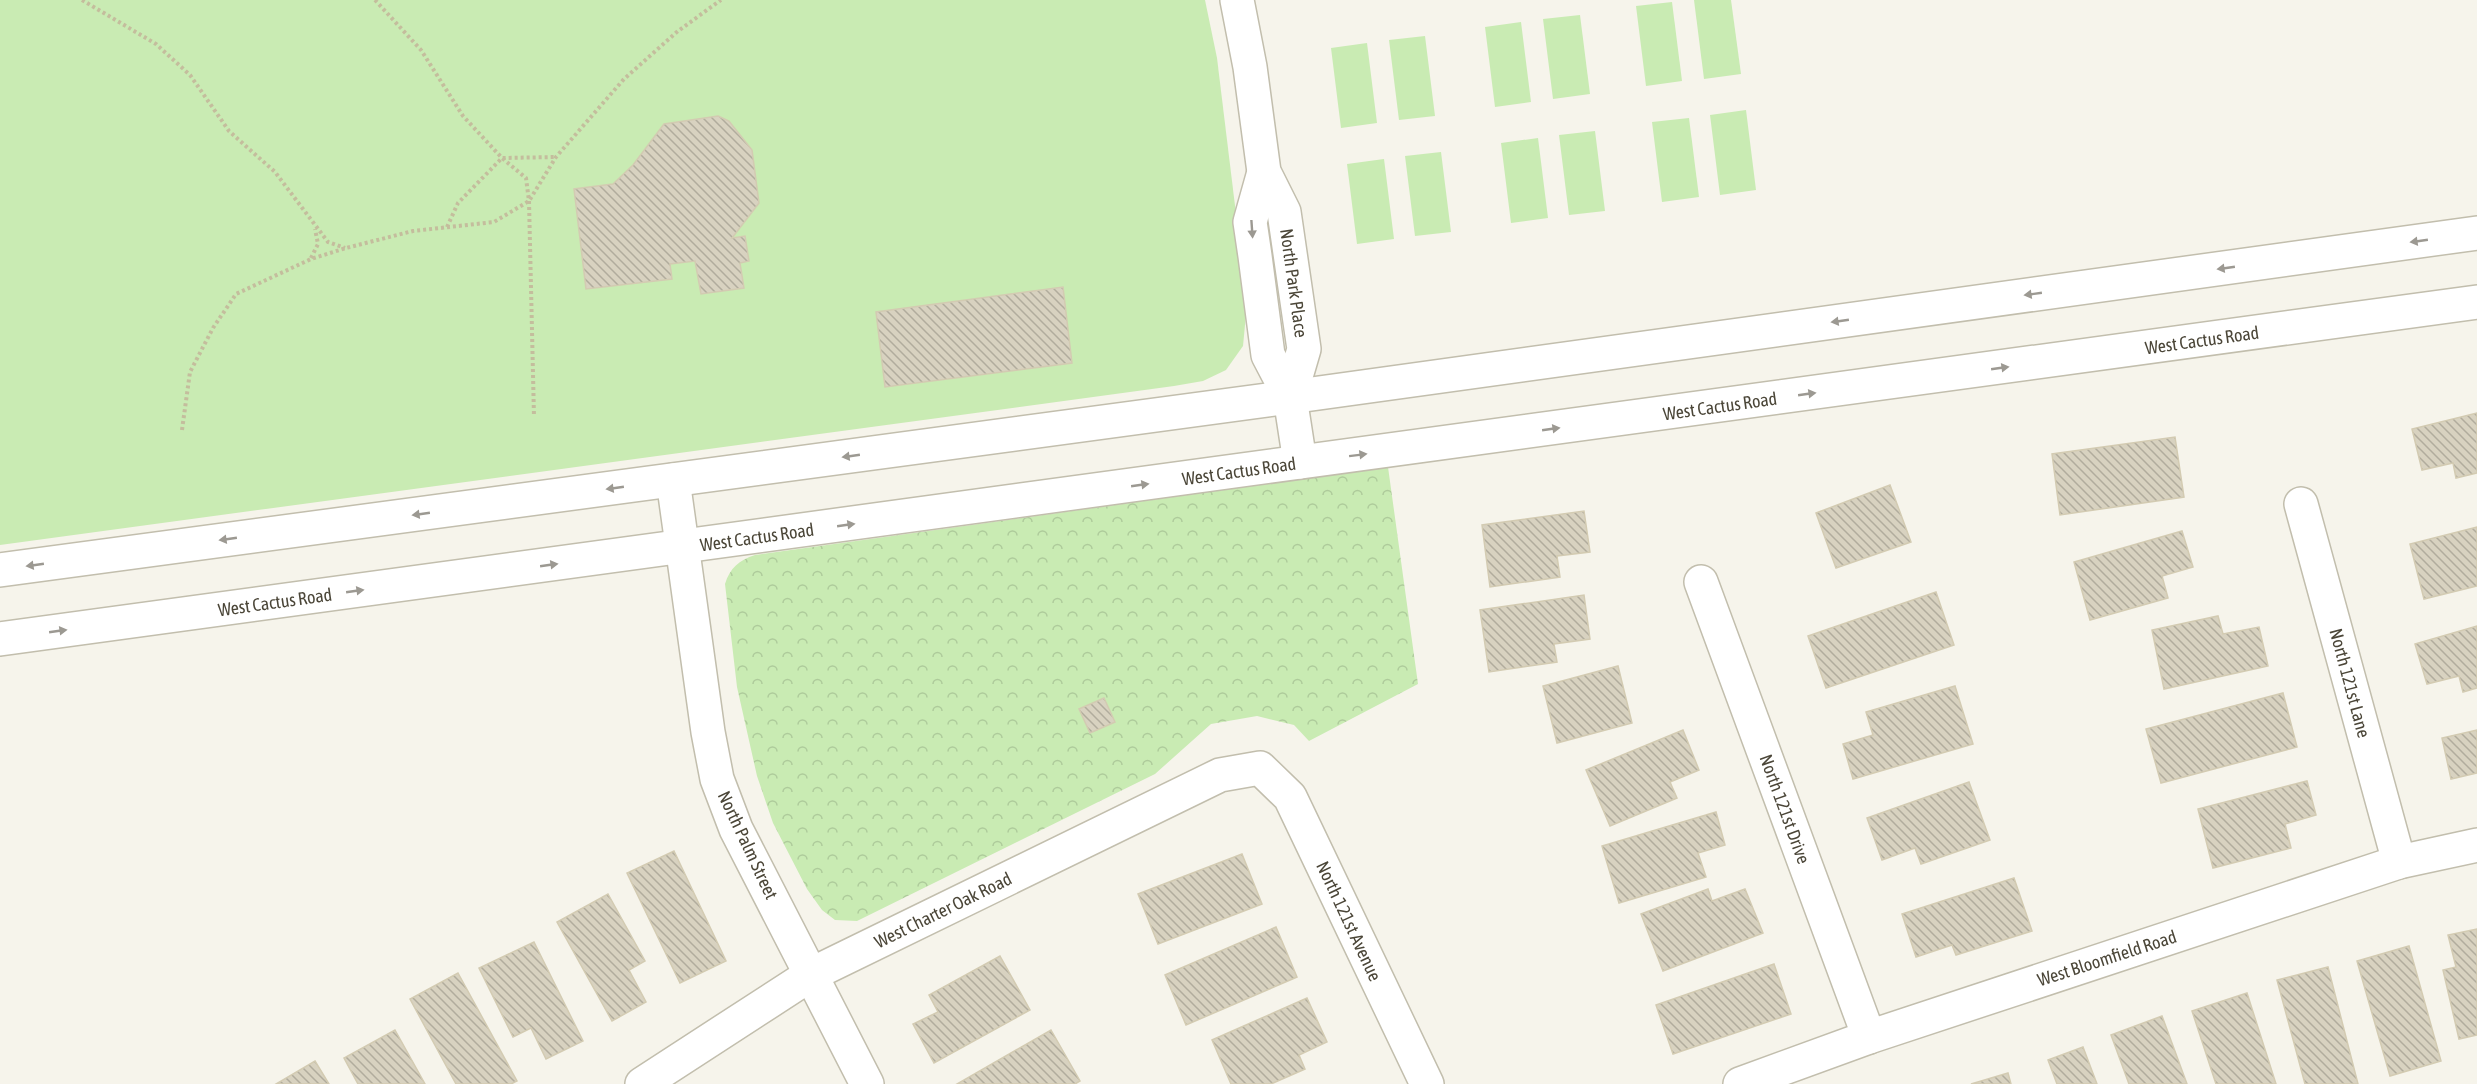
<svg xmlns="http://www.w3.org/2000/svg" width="2477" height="1084" font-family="'Asap Condensed',sans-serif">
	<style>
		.green { fill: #c9ebb3 }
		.park { fill: url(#park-crowns) }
		.building { fill: url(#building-back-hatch); stroke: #d3cbb2; stroke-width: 1.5 }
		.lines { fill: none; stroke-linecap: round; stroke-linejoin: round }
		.minor-casing { stroke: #c2bead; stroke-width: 36 }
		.path { stroke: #c4bd9d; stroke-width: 4; stroke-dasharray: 3 3; stroke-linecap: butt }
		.minor { stroke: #fff; stroke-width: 33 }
		.oneway { fill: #9c9992 }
		.labels { text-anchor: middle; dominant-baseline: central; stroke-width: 6; stroke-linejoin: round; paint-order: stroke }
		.street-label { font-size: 18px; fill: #4b4638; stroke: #fff }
	</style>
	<defs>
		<pattern id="park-crowns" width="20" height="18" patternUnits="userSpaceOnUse" patternTransform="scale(1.5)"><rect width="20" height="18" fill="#c9ebb3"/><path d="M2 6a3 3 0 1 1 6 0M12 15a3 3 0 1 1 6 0" fill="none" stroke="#aecb9b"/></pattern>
		<pattern id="building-back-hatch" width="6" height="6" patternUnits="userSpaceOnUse" patternTransform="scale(1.5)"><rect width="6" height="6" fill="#d8d2c0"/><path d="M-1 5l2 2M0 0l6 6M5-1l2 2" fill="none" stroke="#b1ac9d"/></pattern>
	</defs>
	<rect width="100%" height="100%" fill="#f6f4eb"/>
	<!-- green -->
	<g class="green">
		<polygon points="0,0 1205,0 1217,58 1247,304 1243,346 1226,370 1203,381 1174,386 0,545"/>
		<polygon points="1694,0 1731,0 1741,74 1704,79"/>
		<polygon points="1672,2 1682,81 1646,86 1636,6"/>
		<polygon points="1580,15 1590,94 1553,99 1543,19"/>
		<polygon points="1521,22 1531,102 1495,107 1485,27"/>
		<polygon points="1425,36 1435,116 1399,120 1389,40"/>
		<polygon points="1367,43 1377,123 1341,128 1331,48"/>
		<polygon points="1746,110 1756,190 1720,195 1710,115"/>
		<polygon points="1689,118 1699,197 1662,202 1652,122"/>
		<polygon points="1595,131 1605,211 1569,215 1559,135"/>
		<polygon points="1538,138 1548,218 1511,223 1501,143"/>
		<polygon points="1441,152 1451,232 1415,236 1405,156"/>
		<polygon points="1384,159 1394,239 1357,244 1347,164"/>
	</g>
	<!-- park -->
	<path class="park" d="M1388 467 1418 684 1309 741 1294 725 1257 716 1211 724 1155 774 857 921 835 920 822 910 807 889 773 823 757 776 737 687 725 584C730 568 739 560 755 555Z"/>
	<!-- building -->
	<g class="building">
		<polygon points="718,116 729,121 752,150 759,203 732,238 745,236 749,261 740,263 744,288 701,294 695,261 670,264 672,279 586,289 574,189 613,184 633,165 664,124"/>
		<polygon points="1063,287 1072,363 885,387 876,312"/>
		<polygon points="2477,413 2477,473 2456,478 2453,463 2422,470 2412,429"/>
		<polygon points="2175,437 2184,497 2060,515 2052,454"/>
		<polygon points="1890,485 1911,542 1836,568 1816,513"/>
		<polygon points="1584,511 1590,552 1557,556 1560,577 1490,587 1482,525"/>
		<polygon points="2477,527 2477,586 2424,599 2410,544"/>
		<polygon points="2182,531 2193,567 2162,576 2168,598 2090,620 2074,562"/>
		<polygon points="1936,592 1954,645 1826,688 1808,636"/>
		<polygon points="1584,595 1590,639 1554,644 1557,662 1489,672 1480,610"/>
		<polygon points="2218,616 2223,634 2259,627 2268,666 2164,689 2152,630"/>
		<polygon points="2477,626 2477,688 2463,692 2459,676 2427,684 2415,644"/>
		<polygon points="1618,666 1632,723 1557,743 1543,686"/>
		<polygon points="1955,686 1973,744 1853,779 1843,744 1873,735 1866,712"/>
		<polygon points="2283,693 2297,747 2161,783 2146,729"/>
		<polygon points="1104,698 1115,722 1090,733 1079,709"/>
		<polygon points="1683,730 1699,770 1670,782 1677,798 1610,826 1586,770"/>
		<polygon points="2477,730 2477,773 2451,779 2442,738"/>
		<polygon points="2307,781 2316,815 2285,824 2291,848 2213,868 2198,809"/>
		<polygon points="1969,782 1990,840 1921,864 1915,848 1882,860 1867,818"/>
		<polygon points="1716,812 1725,845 1698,853 1706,877 1619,903 1602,846"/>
		<polygon points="674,851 726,961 680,983 627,873"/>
		<polygon points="1242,854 1262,904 1158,944 1138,894"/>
		<polygon points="2014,878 2032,931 1956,955 1952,945 1916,957 1902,914"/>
		<polygon points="1708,889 1712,901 1745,889 1763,933 1663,971 1641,914"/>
		<polygon points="608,894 645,961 629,970 646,1002 612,1021 557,922"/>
		<polygon points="1276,927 1297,977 1186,1025 1165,975"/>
		<polygon points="2477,929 2477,1035 2459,1039 2443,970 2456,967 2448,935"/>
		<polygon points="534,942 583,1041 546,1059 531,1028 513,1037 479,968"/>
		<polygon points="2409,946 2441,1061 2390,1076 2357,961"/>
		<polygon points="1000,956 1030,1010 934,1063 913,1024 938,1012 929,995"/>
		<polygon points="1774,964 1791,1014 1673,1054 1656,1005"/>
		<polygon points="2328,967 2358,1084 2305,1084 2277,980"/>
		<polygon points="458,973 517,1081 511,1084 456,1084 410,999"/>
		<polygon points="2247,993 2276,1084 2216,1084 2192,1011"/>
		<polygon points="1307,998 1327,1042 1299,1055 1305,1069 1271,1084 1231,1084 1212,1040"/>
		<polygon points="2162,1016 2187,1084 2129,1084 2111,1035"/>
		<polygon points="395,1030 425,1084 358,1084 344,1058"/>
		<polygon points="1051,1030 1080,1081 1075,1084 957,1084"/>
		<polygon points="2083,1047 2097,1084 2057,1084 2048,1060"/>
		<polygon points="315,1061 329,1084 276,1084"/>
		<polygon points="2008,1073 2011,1084 1971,1084"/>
	</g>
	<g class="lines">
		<!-- minor casing -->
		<g class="minor-casing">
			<g id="minor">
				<polyline points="1237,0 1250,67 1264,172 1284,212 1304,349 1290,397"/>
				<polyline points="1264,172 1250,222 1255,256 1268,355 1290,397 1300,462"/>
				<polyline points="673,480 708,732 717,779 736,829 867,1084"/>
				<polyline points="2301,504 2399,862"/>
				<polyline points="0,570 1290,397 2477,233"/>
				<polyline points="1701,582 1869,1037"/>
				<polyline points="0,639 2477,302"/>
				<polyline points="642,1084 810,975 1220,775 1260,768 1290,797 1427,1084"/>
				<polyline points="1740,1084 1869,1037 2399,862 2477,845"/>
			</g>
		</g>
		<!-- path -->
		<g class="path">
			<polyline points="82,0 156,44 190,75 229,131 275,172 328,242 345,248"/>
			<polyline points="375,0 421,50 463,116 502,158 526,178 529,201 534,417"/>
			<polyline points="447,227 458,203 502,158 556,157"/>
			<polyline points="311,258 318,244 315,229"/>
			<polyline points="182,430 190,372 213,328 236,294 311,259 346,248 413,231 494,222 529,201 556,157 624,79 678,31 721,0"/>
		</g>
		<!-- minor -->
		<use href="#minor" class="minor"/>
	</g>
	<!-- one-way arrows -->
	<defs><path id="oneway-solid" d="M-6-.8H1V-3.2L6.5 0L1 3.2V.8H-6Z" transform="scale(1.5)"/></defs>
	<g class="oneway">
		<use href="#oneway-solid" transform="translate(1252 229) rotate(86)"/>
		<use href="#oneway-solid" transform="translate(2419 241) rotate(172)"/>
		<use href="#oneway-solid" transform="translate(2226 268) rotate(172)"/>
		<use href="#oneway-solid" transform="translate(2033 294) rotate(172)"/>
		<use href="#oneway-solid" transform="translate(1840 321) rotate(172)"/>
		<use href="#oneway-solid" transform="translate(2000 368) rotate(-8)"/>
		<use href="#oneway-solid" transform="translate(1807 394) rotate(-8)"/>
		<use href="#oneway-solid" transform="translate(1551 429) rotate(-8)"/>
		<use href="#oneway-solid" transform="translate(1358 455) rotate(-7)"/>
		<use href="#oneway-solid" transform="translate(851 456) rotate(172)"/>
		<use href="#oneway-solid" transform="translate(1140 485) rotate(-8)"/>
		<use href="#oneway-solid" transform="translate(615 488) rotate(172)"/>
		<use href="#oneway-solid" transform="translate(421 514) rotate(172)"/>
		<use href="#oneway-solid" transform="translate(846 525) rotate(-8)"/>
		<use href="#oneway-solid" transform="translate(228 539) rotate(172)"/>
		<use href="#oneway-solid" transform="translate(35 565) rotate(172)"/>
		<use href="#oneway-solid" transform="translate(549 565) rotate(-8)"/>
		<use href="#oneway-solid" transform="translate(355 591) rotate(-8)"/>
		<use href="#oneway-solid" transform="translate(58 631) rotate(-8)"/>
	</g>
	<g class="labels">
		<!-- street labels -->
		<g class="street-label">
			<text transform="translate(1294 283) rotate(82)">North Park Place</text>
			<text transform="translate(2202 340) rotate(-8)">West Cactus Road</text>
			<text transform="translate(1720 406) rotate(-8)">West Cactus Road</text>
			<text transform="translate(1239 471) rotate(-8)">West Cactus Road</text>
			<text transform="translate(757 537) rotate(-8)">West Cactus Road</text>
			<text transform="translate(275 602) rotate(-8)">West Cactus Road</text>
			<text transform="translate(2350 683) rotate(75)">North 121st Lane</text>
			<text transform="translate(1785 809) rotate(70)">North 121st Drive</text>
			<text transform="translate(748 845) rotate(65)">North Palm Street</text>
			<text transform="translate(943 910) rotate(-26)">West Charter Oak Road</text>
			<text transform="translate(1349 921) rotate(65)">North 121st Avenue</text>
			<text transform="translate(2107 958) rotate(-18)">West Bloomfield Road</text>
		</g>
	</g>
</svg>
